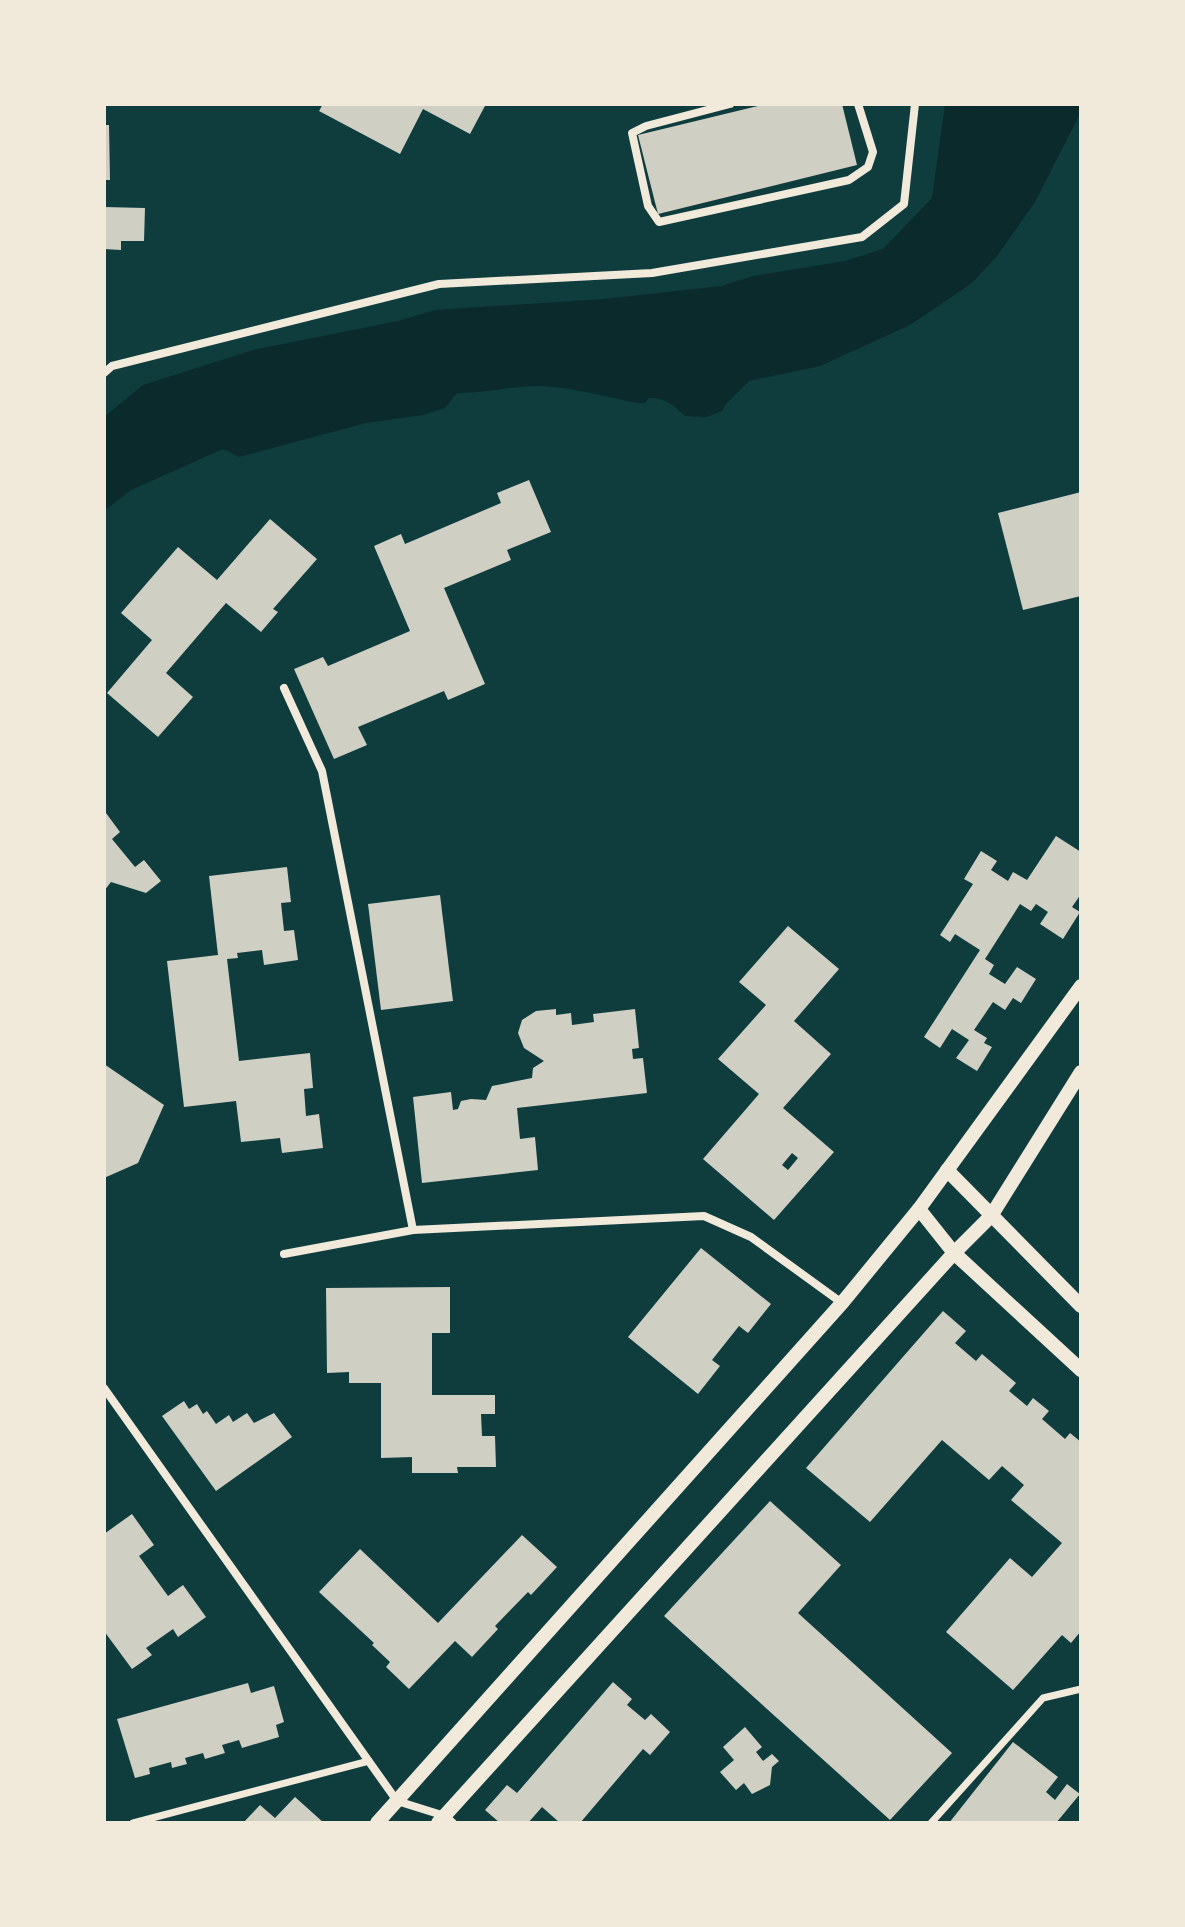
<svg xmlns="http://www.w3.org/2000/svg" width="1185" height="1927" font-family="Ubuntu,sans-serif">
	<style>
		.water { fill: #0a2a2b }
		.building { fill: #cfcfc3; fill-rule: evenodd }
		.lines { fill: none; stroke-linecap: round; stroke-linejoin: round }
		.pedestrian { stroke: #f1e9da; stroke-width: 7 }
		.minor { stroke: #f1e9da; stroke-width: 8 }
		.tertiary { stroke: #f1e9da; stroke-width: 14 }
	</style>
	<rect width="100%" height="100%" fill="#0f3d3e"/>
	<!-- water -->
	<path class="water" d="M945 104H1081V112L1035 202 997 256 972 283 910 325 820 366 749 381 726 404 722 411 707 417 685 416C673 405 666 398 649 398L645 403C633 404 625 400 614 398 592 393 567 388 545 386 515 385 487 393 457 393L445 408 423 415 366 423 239 457 223 449 131 490 104 511V417L143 385 253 350 398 321 435 310 604 299 721 286 753 276 845 261 883 249 932 198Z"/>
	<!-- building -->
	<g class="building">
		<polygon points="323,104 486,104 470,134 423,109 400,154 319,111"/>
		<polygon points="766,104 842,104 857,165 658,214 638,135"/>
		<polygon points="104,125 109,125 110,180 104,180"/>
		<polygon points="104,207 145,208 144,241 121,241 121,250 104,249"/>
		<polygon points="529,480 551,532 507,550 511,560 444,588 485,684 448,700 444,691 358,727 367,745 334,759 294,669 323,657 328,666 410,631 374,546 401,534 405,544 501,503 497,493"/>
		<polygon points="1081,492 1081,596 1023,610 998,513"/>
		<polygon points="270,519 317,559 273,609 278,612 261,632 226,603 166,673 193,697 158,737 107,693 152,640 121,613 178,547 217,580"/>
		<polygon points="106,813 120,832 112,839 135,867 144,860 161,881 146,893 111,882 104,891"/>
		<polygon points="1056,836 1081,852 1081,894 1072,907 1080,912 1063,939 1040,924 1048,912 1036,904 1031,911 1020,904 985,959 994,965 989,974 1005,984 1017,967 1036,979 1021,1003 1013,998 1005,1010 993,1002 974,1030 987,1038 984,1043 992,1047 977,1071 956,1058 969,1040 952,1029 940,1048 924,1037 980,950 955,934 950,942 940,935 973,884 964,879 981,851 997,861 991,870 1008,881 1013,872 1027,880"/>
		<polygon points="287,867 291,902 281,903 284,931 294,930 298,960 264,965 262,950 237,953 238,958 227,959 239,1061 310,1053 313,1088 304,1089 306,1116 319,1114 323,1148 282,1153 280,1138 241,1142 236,1101 184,1107 167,961 218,955 209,876"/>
		<polygon points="440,895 453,1001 381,1010 368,904"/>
		<path d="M788 926 839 969 794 1021 831 1054 783 1108 834 1152 774 1220 703 1159 759 1094 718 1059 766 1005 739 982ZM792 1153 798 1158 788 1170 782 1165Z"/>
		<polygon points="556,1009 556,1015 571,1013 572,1025 594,1022 593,1014 635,1009 639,1048 632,1049 633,1059 643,1058 647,1093 517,1108 520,1139 535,1137 538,1170 422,1183 413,1097 451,1092 453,1110 458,1109 461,1101 471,1099 486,1100 492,1086 532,1078 533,1068 544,1061 524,1048 518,1033 522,1020 536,1011"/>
		<polygon points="104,1064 164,1105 138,1163 104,1178"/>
		<polygon points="701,1248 771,1304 748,1333 739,1326 712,1360 720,1366 698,1394 628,1337"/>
		<polygon points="450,1287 450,1333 432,1333 432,1395 495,1395 495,1414 481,1414 482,1436 495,1436 496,1467 457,1467 458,1473 412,1473 412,1457 381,1458 381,1383 349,1383 349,1372 327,1373 326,1288"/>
		<polygon points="943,1311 966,1331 955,1343 976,1361 982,1354 1016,1383 1009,1391 1027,1406 1033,1398 1049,1411 1042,1419 1065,1439 1070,1433 1081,1442 1081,1631 1071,1643 1062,1635 1013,1690 946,1632 1010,1558 1032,1577 1062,1543 1011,1500 1024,1485 1002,1466 989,1480 942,1440 870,1522 806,1468"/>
		<polygon points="184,1401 189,1409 197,1404 203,1414 207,1411 216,1424 229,1415 233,1422 247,1413 254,1423 274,1413 292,1437 216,1491 162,1416"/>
		<polygon points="770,1501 841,1565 798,1613 952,1753 890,1820 664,1616"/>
		<polygon points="132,1514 154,1545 139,1556 168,1596 183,1585 206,1617 178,1637 173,1629 146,1648 152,1655 132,1669 104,1631 104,1534"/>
		<polygon points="522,1535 557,1567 531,1595 528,1592 495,1626 498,1629 472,1657 455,1641 409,1689 386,1667 390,1662 372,1645 374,1643 319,1592 360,1549 438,1623"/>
		<polygon points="613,1682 632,1699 627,1705 645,1720 651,1714 670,1732 650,1755 643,1749 580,1823 560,1823 542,1807 528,1823 500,1823 485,1810 507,1785 517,1793"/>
		<polygon points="248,1683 251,1693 274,1686 284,1722 276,1725 279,1737 242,1748 239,1740 222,1745 225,1753 205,1759 203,1753 185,1758 187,1764 172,1768 171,1762 149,1768 150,1774 135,1778 117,1719"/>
		<polygon points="745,1727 762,1747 756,1752 763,1761 772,1754 779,1761 772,1767 770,1785 752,1794 744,1783 736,1790 720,1772 734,1760 723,1747"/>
		<polygon points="1013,1742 1058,1777 1046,1792 1055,1800 1067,1784 1080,1794 1056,1823 949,1823"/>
		<polygon points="295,1797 324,1823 243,1823 260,1805 275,1818"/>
	</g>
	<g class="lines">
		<!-- pedestrian -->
		<g class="pedestrian">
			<polyline points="133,1823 369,1761"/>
			<polyline points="931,1823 1043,1698 1081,1689"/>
		</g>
		<!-- minor -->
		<g class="minor">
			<polyline points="730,104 646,126 632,133 648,206 659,222 849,180 868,167 873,152 858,104"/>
			<polyline points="104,373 112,366 439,284 652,273 862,237 904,204 915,104"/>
			<polyline points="284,688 322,771 413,1230"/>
			<polyline points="284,1254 413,1230 704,1216 751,1237 842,1303"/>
			<polyline points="104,1388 397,1801 445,1816 453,1823"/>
		</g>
		<!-- tertiary -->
		<g class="tertiary">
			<polyline points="947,1170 1081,1306"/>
			<polyline points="919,1209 954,1253 1081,1370"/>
			<polyline points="377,1823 842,1303 919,1209 1081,986"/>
			<polyline points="438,1823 954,1253 991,1216 1081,1072"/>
		</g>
	</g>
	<!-- border -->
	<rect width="1185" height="1927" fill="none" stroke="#f1e9da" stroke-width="212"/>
</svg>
